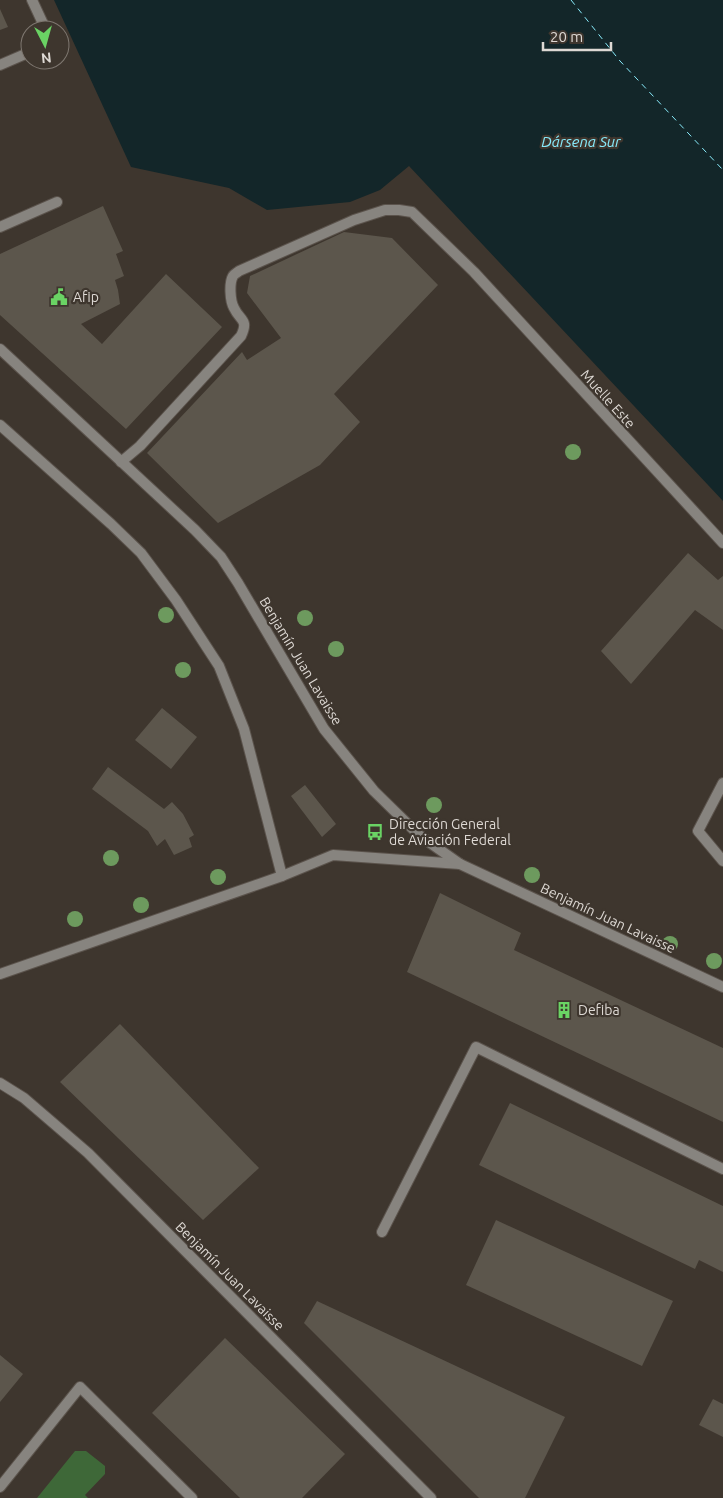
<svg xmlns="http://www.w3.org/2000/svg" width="723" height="1498" font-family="Ubuntu,sans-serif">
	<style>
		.green { fill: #3e6838 }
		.water { fill: #132629 }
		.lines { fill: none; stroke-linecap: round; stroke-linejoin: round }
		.ferry { stroke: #88ebfb; stroke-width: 1; stroke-dasharray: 6 5; stroke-linecap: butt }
		.building { fill: #5c564c }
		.service-casing { stroke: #5b534c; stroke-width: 12 }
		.minor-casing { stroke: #5b534c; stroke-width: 12 }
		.service { stroke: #87847f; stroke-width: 10 }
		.minor { stroke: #87847f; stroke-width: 10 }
		.tree { fill: #6d9a5e }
		.labels { text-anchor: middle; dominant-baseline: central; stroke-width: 4.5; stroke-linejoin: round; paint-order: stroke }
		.poi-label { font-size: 14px; fill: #ded9d4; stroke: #3e362e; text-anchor: start }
		.street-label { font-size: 14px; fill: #ded9d4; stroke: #3e362e }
		.water-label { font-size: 15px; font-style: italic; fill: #88ebfb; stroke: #3e362e }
	</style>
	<rect width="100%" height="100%" fill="#3e362e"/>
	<!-- green -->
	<polygon class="green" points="75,1451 86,1451 105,1466 105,1474 85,1495 88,1498 37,1498"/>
	<!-- water -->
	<polygon class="water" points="54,0 723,0 723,501 409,166 380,190 350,202 267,210 229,188 131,167"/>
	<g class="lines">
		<!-- ferry -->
		<polyline class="ferry" points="571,0 620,61 723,170"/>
	</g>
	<!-- building -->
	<g class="building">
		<polygon points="0,9 8,27 0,30"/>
		<polygon points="103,206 123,251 116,254 124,276 115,280 118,290 120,304 81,324 102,344 166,274 222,327 126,429 0,315 0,254"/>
		<polygon points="344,232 392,238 438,285 334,394 360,422 320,465 218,523 147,453 242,352 247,360 281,338 247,293 250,276"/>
		<polygon points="688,553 718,580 723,576 723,630 695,610 631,684 601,651"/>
		<polygon points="162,708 197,737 171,769 135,740"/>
		<polygon points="108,767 164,809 172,802 183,814 194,835 189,838 192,847 174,855 165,839 157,846 148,831 92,789"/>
		<polygon points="305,785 336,824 322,837 291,796"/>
		<polygon points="440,893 521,933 514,950 723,1048 723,1122 407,972"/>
		<polygon points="120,1024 259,1168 203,1220 60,1082"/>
		<polygon points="510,1103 723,1206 723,1272 699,1260 695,1269 479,1165"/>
		<polygon points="496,1220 673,1301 642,1366 466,1285"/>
		<polygon points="317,1301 565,1417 525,1498 479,1498 304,1323"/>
		<polygon points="225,1338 345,1454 302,1498 240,1498 152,1413"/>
		<polygon points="0,1355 23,1374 0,1402"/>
		<polygon points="713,1399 723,1404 723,1437 699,1425"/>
	</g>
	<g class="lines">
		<!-- service casing -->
		<g class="service-casing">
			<g id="service">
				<polyline points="32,0 46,30"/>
				<polyline points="0,65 30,52"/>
				<polyline points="0,227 57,202"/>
				<polyline points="0,425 111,524 141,553 176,600 219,666 244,729 282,876"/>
				<path d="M121 462 140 446 241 336C249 319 240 321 234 308 230 301 229 283 233 276 234 274 237 273 239 271L354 220 385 210H399L412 212 474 272 723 543"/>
				<polyline points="723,783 698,831 723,861"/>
				<polyline points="0,974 282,876 333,855 460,864"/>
				<polyline points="382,1232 476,1047 723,1169"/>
				<polyline points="0,1487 80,1387 192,1498"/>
			</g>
		</g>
		<!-- minor casing -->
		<g class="minor-casing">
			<g id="minor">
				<polyline points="0,349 195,530 221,557 238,583 324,729 374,791 419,835 460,864 723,987"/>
				<polyline points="0,1083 24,1098 88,1153 431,1498"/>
			</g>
		</g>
		<!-- service -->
		<use href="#service" class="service"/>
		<!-- minor -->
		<use href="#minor" class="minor"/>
	</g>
	<!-- trees -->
	<g class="tree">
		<circle cx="573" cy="452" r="8"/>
		<circle cx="166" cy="615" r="8"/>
		<circle cx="305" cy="618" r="8"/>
		<circle cx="336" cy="649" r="8"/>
		<circle cx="183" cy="670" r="8"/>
		<circle cx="434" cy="805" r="8"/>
		<circle cx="111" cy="858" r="8"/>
		<circle cx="532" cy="875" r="8"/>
		<circle cx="218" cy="877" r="8"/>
		<circle cx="141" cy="905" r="8"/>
		<circle cx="75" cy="919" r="8"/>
		<circle cx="670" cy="944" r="8"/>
		<circle cx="714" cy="961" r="8"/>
	</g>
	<!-- icons -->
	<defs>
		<g id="civic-bare" transform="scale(1.35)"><path d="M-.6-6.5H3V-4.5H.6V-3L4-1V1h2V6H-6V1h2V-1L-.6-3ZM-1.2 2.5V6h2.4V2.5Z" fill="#6ad364" stroke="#3e362e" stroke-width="2.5" paint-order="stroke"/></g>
		<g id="bus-bare" transform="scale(1.35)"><path d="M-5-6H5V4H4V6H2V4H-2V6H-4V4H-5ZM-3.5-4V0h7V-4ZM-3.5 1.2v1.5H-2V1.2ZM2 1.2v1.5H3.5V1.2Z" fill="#6ad364" stroke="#3e362e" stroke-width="2.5" paint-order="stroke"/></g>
		<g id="building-bare" transform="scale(1.35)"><path d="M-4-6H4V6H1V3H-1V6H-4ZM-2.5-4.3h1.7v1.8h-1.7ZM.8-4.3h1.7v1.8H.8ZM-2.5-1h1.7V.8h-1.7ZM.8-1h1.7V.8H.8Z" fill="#6ad364" stroke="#3e362e" stroke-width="2.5" paint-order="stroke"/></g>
	</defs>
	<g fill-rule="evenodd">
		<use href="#civic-bare" x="59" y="297"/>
		<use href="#bus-bare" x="375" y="832"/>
		<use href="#building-bare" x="564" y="1010"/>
	</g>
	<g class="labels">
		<!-- poi labels -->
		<g class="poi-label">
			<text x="73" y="297">Afip</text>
			<text x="389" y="824">Dirección General<tspan x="389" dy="16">de Aviación Federal</tspan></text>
			<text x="578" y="1010">Defiba</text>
		</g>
		<!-- street labels -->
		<g class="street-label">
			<text transform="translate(608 399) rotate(48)">Muelle Este</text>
			<text transform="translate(301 661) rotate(59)">Benjamín Juan Lavaisse</text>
			<text transform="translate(608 918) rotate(25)">Benjamín Juan Lavaisse</text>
			<text transform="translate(230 1276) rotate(45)">Benjamín Juan Lavaisse</text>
		</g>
		<!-- water labels -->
		<g class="water-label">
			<text x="581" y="141">Dársena Sur</text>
		</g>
	</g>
	<!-- north arrow -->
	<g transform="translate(45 45) rotate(174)"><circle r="24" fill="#3e362e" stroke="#7e7770"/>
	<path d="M0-4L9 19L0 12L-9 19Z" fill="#6ad364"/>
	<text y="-8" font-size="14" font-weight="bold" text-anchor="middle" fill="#ded9d4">N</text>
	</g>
	<!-- scale -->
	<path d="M543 42v8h68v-8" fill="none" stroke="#ded9d4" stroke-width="2.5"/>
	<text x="550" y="42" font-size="15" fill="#ded9d4" stroke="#3e362e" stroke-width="4" paint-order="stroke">20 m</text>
</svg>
